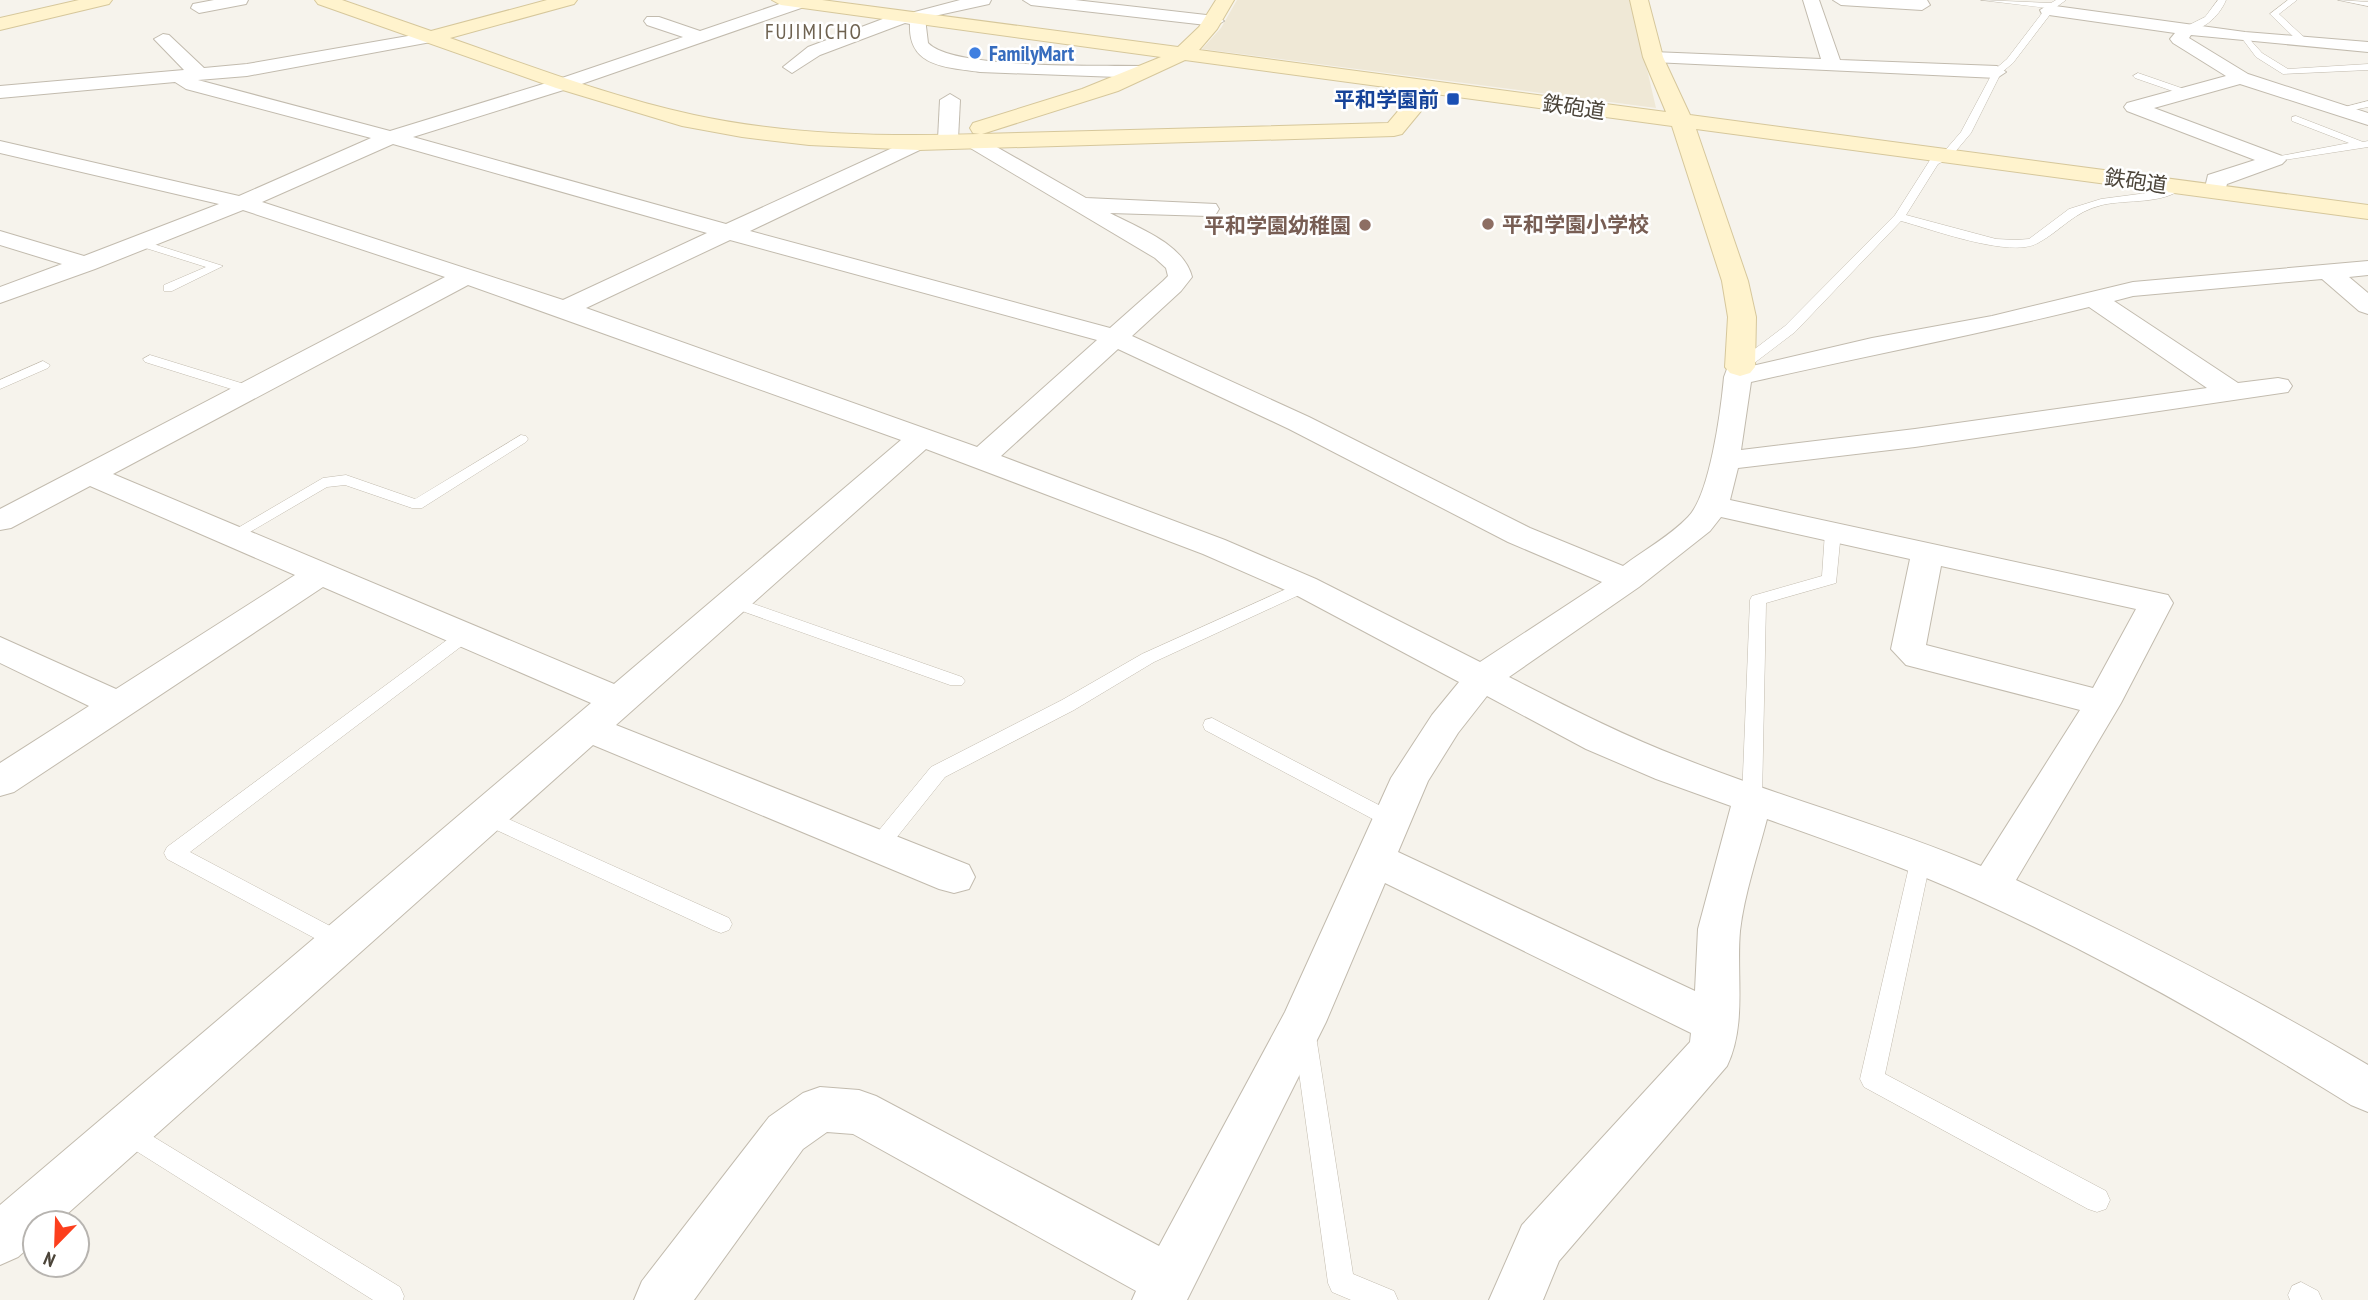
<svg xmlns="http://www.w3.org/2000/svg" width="2368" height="1300" font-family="'PT Sans Narrow','Noto Sans JP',sans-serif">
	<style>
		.education { fill: #efe8d6 }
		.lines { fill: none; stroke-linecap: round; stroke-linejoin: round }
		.lane-casing { stroke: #c2bbae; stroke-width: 1 }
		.street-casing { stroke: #c2bbae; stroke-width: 2 }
		.secondary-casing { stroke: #d6c79b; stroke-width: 2 }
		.lane { fill: #fff; fill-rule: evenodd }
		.street { fill: #fff; fill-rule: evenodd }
		.secondary { fill: #fff3cd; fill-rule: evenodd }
		.shop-dot { fill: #3f7fe0; stroke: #fff; stroke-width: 2.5 }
		.transit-dot { fill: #1a4fb4; stroke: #fff; stroke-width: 2.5 }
		.education-dot { fill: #8d6e63; stroke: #fff; stroke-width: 2.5 }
		.labels { text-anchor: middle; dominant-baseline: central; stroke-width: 5; stroke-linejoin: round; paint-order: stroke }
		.far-neighbourhood-label { font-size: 21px; letter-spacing: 2px; fill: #6e6250; stroke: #fff }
		.far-shop-label { font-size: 21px; font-weight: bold; fill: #366cbe; stroke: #fff; text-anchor: start }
		.far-transit-label { font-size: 21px; font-weight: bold; fill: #164399; stroke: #fff; text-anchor: end }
		.far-street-label { font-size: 21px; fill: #4b4439; stroke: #fff }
		.far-education-label { font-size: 21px; font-weight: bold; fill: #785e54; stroke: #fff; text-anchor: start }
	</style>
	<rect width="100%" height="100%" fill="#f6f3ec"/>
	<!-- education -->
	<polygon class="education" points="1237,0 1631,0 1656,108 1202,49 1221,28"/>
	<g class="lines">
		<!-- lane casing -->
		<g class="lane-casing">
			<g id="lane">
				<path d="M1981 0 2051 3 2056 0H2066L2055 8 2013 63 2001 73 1971 133 1950 158 1938 164 1906 215 1996 239 2016 240 2029 239 2069 209 2101 199 2162 191 2179 184 2184 187C2163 205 2128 199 2102 205 2073 212 2062 230 2038 243 2011 259 1931 229 1901 221L1795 332 1745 370H1735V364L1785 326 1895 215 1930 160 1942 154 1961 132 1994 70 2007 59 2046 8Z"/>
				<path d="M2218 0H2226C2219 17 2202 32 2183 32V28L2205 17Z"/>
				<polygon points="2288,0 2297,0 2279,14 2307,40 2307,44 2301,44 2270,14"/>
				<polygon points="2338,0 2368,2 2368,6"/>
				<polygon points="2245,34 2262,53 2288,69 2368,64 2368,70 2283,74 2256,57 2241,37"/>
				<polygon points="2138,73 2190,91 2192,93 2184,95 2135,78 2133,76"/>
				<polygon points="2368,101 2368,107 2338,113 2333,110"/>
				<polygon points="2296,116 2363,142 2368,141 2368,147 2271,162 2271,158 2275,157 2349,143 2292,121 2292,117"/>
				<polygon points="136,241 144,241 223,266 172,291 164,291 164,285 206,267 136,245"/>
				<polygon points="150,355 254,387 256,390 254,393 244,393 145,362 143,359"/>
				<polygon points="43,361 50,365 48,368 0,389 0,380"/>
				<polygon points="521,435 526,436 528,439 526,442 422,508 412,508 345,485 327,487 238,539 232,541 224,536 323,478 346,475 415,499"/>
				<polygon points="1833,527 1841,532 1836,583 1766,603 1762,799 1759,804 1752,806 1745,804 1742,799 1750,600 1752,596 1822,576 1825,532"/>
				<polygon points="1304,581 1310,582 1312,586 1310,590 1154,662 1074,710 945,777 885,852 878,854 871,852 868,846 871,840 931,767 1062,700 1142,654"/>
				<polygon points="731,596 962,677 965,681 962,685 950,685 725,605 723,601 725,597"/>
				<polygon points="465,629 474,635 471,639 190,852 349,936 352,942 349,948 341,951 333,948 167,859 164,853 167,847 459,631"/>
				<polygon points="1212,718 1398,815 1401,820 1398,825 1391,828 1384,825 1205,730 1203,725 1205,720"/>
				<polygon points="486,809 729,918 732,924 729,930 721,933 713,930 479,822 476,817 479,812"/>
				<polygon points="1921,850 1928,852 1931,858 1885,1074 2106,1191 2110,1200 2106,1209 2097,1212 2088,1209 1864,1087 1860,1079 1911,858 1914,852"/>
				<polygon points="1305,1026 1313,1029 1316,1036 1353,1274 1394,1291 1398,1300 1351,1300 1332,1292 1328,1283 1294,1036 1297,1029"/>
				<polygon points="126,1120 400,1287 404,1296 403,1300 373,1300 117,1139 114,1131 117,1123"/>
				<polygon points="2301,1282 2318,1291 2322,1300 2290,1300 2288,1295 2292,1286"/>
			</g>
		</g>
		<!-- street casing -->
		<g class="street-casing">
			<g id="street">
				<polygon points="214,0 248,0 246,4 199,13 191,8 193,4"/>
				<path d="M791 0H804L806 3 804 7 570 88 413 137 726 224 912 139H926L929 143 926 147 750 231 1110 328 1163 281 1168 276 1166 268 1155 258 967 146 964 142 967 138H981L1086 198 1216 204 1219 209 1216 214 1208 216 1110 213C1138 228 1184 244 1192 277L1181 291 1132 336 1309 417 1530 528 1623 566C1644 550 1670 536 1688 517 1710 495 1721 410 1724 377L1730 361 1740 359 1750 361 1752 366 1872 338 1992 316 2133 282 2368 261V275L2349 277 2368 293V314L2359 311 2322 279 2133 296 2114 301 2238 383 2278 378 2288 380 2292 386 2288 392 1915 447 1738 468 1730 500 2168 595 2173 603 2121 703 2016 880C2136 937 2254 997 2368 1065V1112L2351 1105C2230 1029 2105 958 1975 899 1907 868 1837 844 1767 819 1758 854 1744 895 1740 931 1736 975 1747 1024 1727 1066L1559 1261 1543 1300H1489L1522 1225 1690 1042 1691 1033 1385 883 1326 1022 1187 1300H1132L1136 1291 853 1134 827 1132 803 1149 694 1300H634L642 1281 769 1117 803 1093 820 1087 859 1090 876 1096 1159 1246 1285 1012 1391 778 1432 715 1459 682 1292 593 1203 554 926 449 616 725 969 865 975 877 969 889 954 893 939 889 593 745 57 1223H35V1242L18 1257 0 1265V1205L591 703 323 587 14 792 0 796V763L89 706 0 663V637L116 689 295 575 90 486 11 528 0 530V509L445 277 243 210 95 269 0 303V287L62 264 0 245V231L84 256 219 204 0 153V141L239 196 371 138 186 89 175 82 0 98V86L184 70 154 39 163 34 169 35 204 68 247 64 431 32 437 33 440 37 431 42 247 76 198 80 390 131 556 80 683 37 647 25 644 21 647 17H659L700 31ZM393 144 707 233 563 300 262 202ZM730 240 1097 340 977 447 586 308ZM468 285 901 440 614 684 113 474ZM2089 307 2207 388 1915 429 1741 450 1751 382C1864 356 1977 335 2089 307ZM1118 349 1289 429 1508 542 1602 582 1480 662 1316 579 1225 540 1001 456ZM1721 517 1910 559 1891 649 1906 665 2080 710 1981 866C1883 825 1780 797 1682 758 1622 735 1566 706 1509 677L1639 587 1710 531ZM1941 566 2136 609 2093 688 1926 645ZM1487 696 1586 749 1656 779 1731 806 1698 929 1695 991 1398 852 1428 781 1458 733Z"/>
				<path d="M960 0H991L989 4 925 18 928 43C953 70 1103 65 1145 66L1154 72 1145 78 980 72C946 67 908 67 910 24L905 23 820 55 792 73 783 67 808 47 896 14H907Z"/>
				<polygon points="1023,0 1075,0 1215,16 1224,21 1215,26 1031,5"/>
				<polygon points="1803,0 1819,0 1840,60 1997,66 2006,72 1997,78 1653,62 1644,57 1653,52 1821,59"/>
				<polygon points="1833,0 1927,0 1930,5 1922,10 1841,5"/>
				<polygon points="2048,5 2245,32 2368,42 2368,52 2191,35 2189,38 2248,74 2368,113 2368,125 2240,84 2154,108 2282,156 2286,160 2282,164 2227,184 2223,197 2207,197 2204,192 2208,175 2255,160 2127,111 2124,107 2127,103 2226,76 2173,43 2170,39 2175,33 2042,14 2040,10"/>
				<polygon points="950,94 960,100 958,139 955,143 941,143 938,139 940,100"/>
			</g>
		</g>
		<!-- secondary casing -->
		<g class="secondary-casing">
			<g id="secondary">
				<polygon points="79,0 112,0 109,4 0,30 0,18"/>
				<path d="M315 0H342L431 31 547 0H577L574 4 450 38C530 66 611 97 694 115 787 135 885 137 980 134L973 133 970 128 973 123 1082 89 1161 57 781 5 772 0H822L1178 47 1199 27 1216 0H1234L1217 29 1199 50 1666 112 1643 57 1630 0H1648L1663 57 1690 115 2368 205V219L1696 129 1748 281 1756 317 1755 367 1750 373 1740 376 1730 373 1725 367 1728 317 1722 281 1672 126 1435 94 1402 134 1394 136 919 150 809 145 742 137 682 126 556 88 318 4ZM1185 60 1415 91 1388 123 982 134 1118 91Z"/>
			</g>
		</g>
		<!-- lane -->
		<use href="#lane" class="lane"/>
		<!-- street -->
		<use href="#street" class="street"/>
		<!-- secondary -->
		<use href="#secondary" class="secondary"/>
	</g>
	<!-- markers -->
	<circle class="shop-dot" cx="975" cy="53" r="7"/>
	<rect class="transit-dot" x="1446" y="92" width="14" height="14" rx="3.5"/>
	<g class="education-dot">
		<circle cx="1488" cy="224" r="7"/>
		<circle cx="1365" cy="225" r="7"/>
	</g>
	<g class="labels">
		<!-- far-neighbourhood labels -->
		<g class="far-neighbourhood-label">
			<text x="814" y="31">FUJIMICHO</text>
		</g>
		<!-- far-shop labels -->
		<g class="far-shop-label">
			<text x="989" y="53">FamilyMart</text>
		</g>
		<!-- far-transit labels -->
		<g class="far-transit-label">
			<text x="1439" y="99">平和学園前</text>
		</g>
		<!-- far-street labels -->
		<g class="far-street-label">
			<text transform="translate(1574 107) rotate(8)">鉄砲道</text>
			<text transform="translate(2136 181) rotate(8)">鉄砲道</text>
		</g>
		<!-- far-education labels -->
		<g class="far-education-label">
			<text x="1502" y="224">平和学園小学校</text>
			<text x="1351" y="225" text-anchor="end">平和学園幼稚園</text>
		</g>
	</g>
	<!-- north arrow -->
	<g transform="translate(56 1244) rotate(203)"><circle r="33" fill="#ffffff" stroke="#b7b4b0" stroke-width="2"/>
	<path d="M0-5L12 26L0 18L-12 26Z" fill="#fc3f1d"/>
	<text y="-10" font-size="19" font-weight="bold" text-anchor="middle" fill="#4b4439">N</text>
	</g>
</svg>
